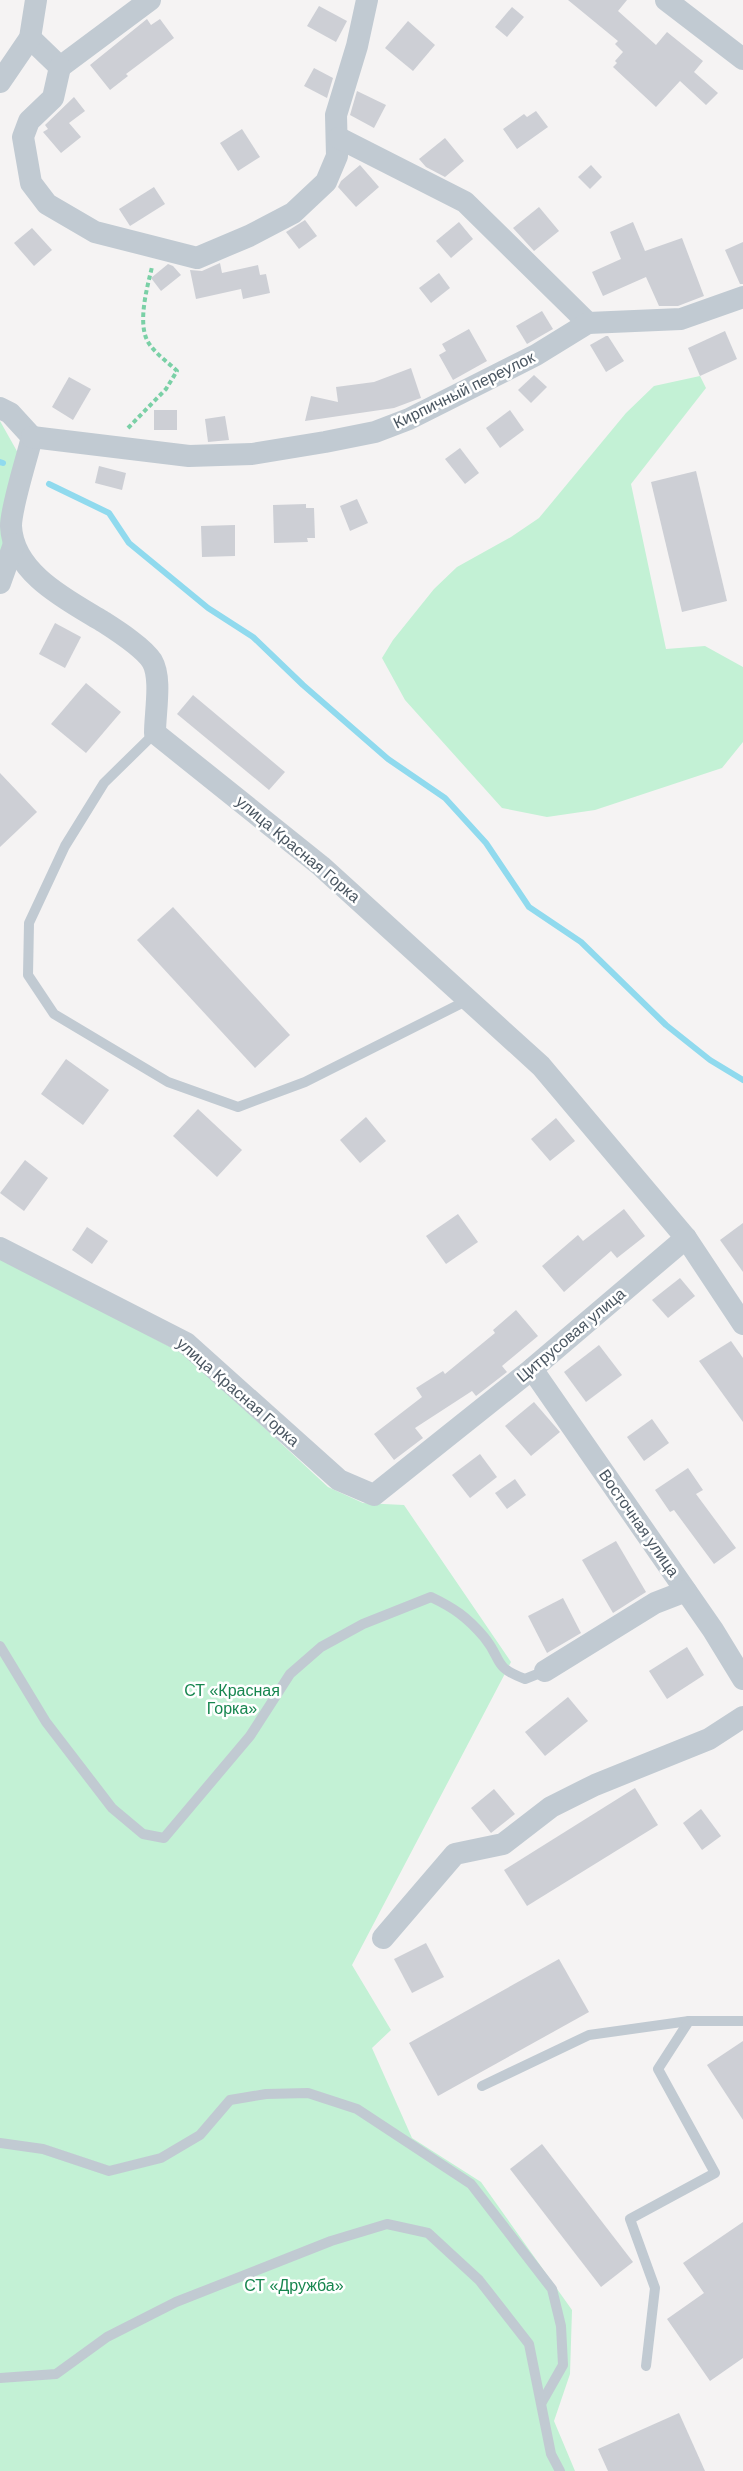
<svg xmlns="http://www.w3.org/2000/svg" width="743" height="2471" font-family="Helvetica,sans-serif">
	<style>
		.green { fill: #c3f1d5 }
		.lines { fill: none; stroke-linecap: round; stroke-linejoin: round }
		.stream { stroke: #90daee; stroke-width: 6 }
		.building { fill: #cdcfd5 }
		.path { stroke: #7ad0a6; stroke-width: 4; stroke-dasharray: 4.5 3; stroke-linecap: butt }
		.service { stroke: #c1cad2; stroke-width: 10 }
		.minor { stroke: #c1cad2; stroke-width: 22 }
		.labels { text-anchor: middle; dominant-baseline: central; stroke-width: 5; stroke-linejoin: round; paint-order: stroke }
		.street-label { font-size: 16px; fill: #4a5661; stroke: #fff }
		.park-label { font-size: 16px; fill: #17864f; stroke: #fff }
	</style>
	<rect width="100%" height="100%" fill="#f5f3f3"/>
	<!-- green -->
	<g class="green">
		<polygon points="700,376 706,388 631,484 666,649 705,646 743,667 743,742 722,768 595,810 547,817 502,808 405,700 382,658 393,640 434,589 457,567 511,537 539,518 626,413 654,386"/>
		<polygon points="0,421 18,453 7,546 0,564"/>
		<polygon points="0,1258 186,1355 328,1487 363,1503 404,1505 511,1662 352,1965 391,2030 372,2048 412,2138 481,2182 572,2310 570,2374 554,2421 575,2471 0,2471"/>
	</g>
	<g class="lines">
		<!-- stream -->
		<g class="stream">
			<polyline points="0,462 3,463"/>
			<polyline points="49,484 109,513 129,543 208,608 253,637 303,685 388,759 445,798 486,843 529,907 581,942 666,1025 710,1060 743,1080"/>
		</g>
	</g>
	<!-- building -->
	<g class="building">
		<polygon points="568,0 627,0 618,11 656,45 667,32 703,61 694,72 718,93 706,105 680,81 656,107 613,67 617,63 615,61 623,52 615,44 618,41"/>
		<polygon points="319,6 347,21 336,42 307,26"/>
		<polygon points="512,7 524,17 507,37 495,27"/>
		<polygon points="147,19 151,25 160,19 174,38 126,74 128,76 110,90 90,65"/>
		<polygon points="408,21 435,45 413,71 385,48"/>
		<polygon points="314,68 333,78 327,98 304,86"/>
		<polygon points="357,91 386,105 374,128 350,115"/>
		<polygon points="74,97 85,111 69,123 81,137 61,153 43,132 48,129 45,125"/>
		<polygon points="536,111 548,127 517,149 503,129 524,114 527,117"/>
		<polygon points="242,129 260,157 238,171 220,143"/>
		<polygon points="445,138 464,161 445,177 426,167 419,159"/>
		<polygon points="360,165 379,187 356,207 338,187 341,181"/>
		<polygon points="591,165 602,177 590,189 578,177"/>
		<polygon points="154,187 165,204 130,226 119,209"/>
		<polygon points="539,207 559,231 534,251 513,228"/>
		<polygon points="305,220 317,236 299,249 286,232"/>
		<polygon points="459,222 473,239 451,258 436,241"/>
		<polygon points="633,222 645,251 682,238 704,296 678,306 659,306 646,277 603,296 592,272 621,259 610,232"/>
		<polygon points="32,228 52,250 34,266 14,243"/>
		<polygon points="743,242 743,284 740,284 725,250"/>
		<polygon points="220,263 222,273 258,265 260,275 266,274 270,293 243,299 241,289 196,299 190,270 202,271"/>
		<polygon points="168,264 173,266 181,275 161,291 151,278"/>
		<polygon points="439,273 450,288 431,303 419,288"/>
		<polygon points="542,311 553,329 527,344 516,326"/>
		<polygon points="469,329 487,361 453,380 439,355 446,351 442,344"/>
		<polygon points="725,331 737,359 700,376 688,348"/>
		<polygon points="606,336 608,336 624,361 606,372 590,345"/>
		<polygon points="411,368 421,398 418,399 394,408 305,421 311,396 338,402 336,387 374,382"/>
		<polygon points="534,375 547,387 531,403 518,390"/>
		<polygon points="69,377 91,389 73,420 52,407"/>
		<rect x="154" y="410" width="23" height="20"/>
		<polygon points="510,410 524,430 500,448 486,428"/>
		<polygon points="225,416 229,440 208,442 205,419"/>
		<polygon points="460,448 479,473 465,484 445,459"/>
		<polygon points="99,466 126,473 122,490 95,483"/>
		<polygon points="696,471 727,601 682,612 651,482"/>
		<polygon points="357,499 368,523 350,531 340,506"/>
		<polygon points="306,504 306,508 314,508 315,538 307,538 308,542 274,543 273,505"/>
		<polygon points="235,525 235,556 202,557 201,526"/>
		<polygon points="55,623 81,637 65,668 39,654"/>
		<polygon points="86,683 121,712 86,753 51,724"/>
		<polygon points="193,695 285,772 269,790 177,714"/>
		<polygon points="0,773 37,812 0,847"/>
		<polygon points="173,907 290,1035 255,1068 137,940"/>
		<polygon points="66,1059 109,1090 83,1125 41,1094"/>
		<polygon points="198,1109 242,1150 217,1177 173,1136"/>
		<polygon points="366,1117 386,1141 360,1163 340,1140"/>
		<polygon points="556,1118 575,1141 550,1161 531,1139"/>
		<polygon points="25,1160 48,1178 24,1211 0,1193"/>
		<polygon points="624,1209 645,1236 617,1258 611,1251 564,1292 542,1266 578,1235 583,1241"/>
		<polygon points="458,1214 478,1242 446,1264 426,1236"/>
		<polygon points="743,1223 743,1272 720,1240"/>
		<polygon points="87,1227 108,1241 92,1264 72,1250"/>
		<polygon points="680,1278 695,1296 668,1318 652,1300"/>
		<polygon points="516,1310 538,1336 502,1366 507,1372 476,1396 472,1391 415,1428 423,1438 394,1460 374,1434 422,1397 416,1388 443,1371 445,1374 495,1333 493,1330"/>
		<polygon points="731,1341 743,1358 743,1422 699,1361"/>
		<polygon points="599,1345 622,1375 586,1402 564,1372"/>
		<polygon points="534,1402 560,1432 531,1456 505,1426"/>
		<polygon points="652,1419 669,1443 644,1461 627,1437"/>
		<polygon points="480,1454 497,1477 470,1498 452,1475"/>
		<polygon points="688,1468 703,1490 696,1494 736,1548 714,1564 674,1510 670,1512 655,1490"/>
		<polygon points="515,1479 526,1495 507,1509 495,1493"/>
		<polygon points="616,1541 646,1592 613,1613 582,1560"/>
		<polygon points="563,1598 581,1633 547,1653 528,1616"/>
		<polygon points="687,1647 704,1675 667,1699 649,1671"/>
		<polygon points="568,1697 588,1721 545,1756 525,1732"/>
		<polygon points="635,1788 658,1825 527,1906 504,1870"/>
		<polygon points="494,1789 515,1814 491,1833 471,1808"/>
		<polygon points="701,1809 721,1836 702,1850 683,1823"/>
		<polygon points="426,1943 444,1977 412,1993 394,1959"/>
		<polygon points="559,1959 589,2012 438,2096 409,2043"/>
		<polygon points="743,2041 743,2120 707,2065"/>
		<polygon points="542,2144 633,2262 601,2287 510,2169"/>
		<polygon points="743,2222 743,2358 710,2381 667,2319 704,2293 683,2263"/>
		<polygon points="679,2413 705,2471 608,2471 598,2449"/>
	</g>
	<g class="lines">
		<!-- path -->
		<path class="path" d="M128 428 166 389 177 371C169 363 157 355 150 345 136 327 147 288 152 267"/>
		<!-- service -->
		<g class="service">
			<polyline points="155,733 104,783 65,846 29,923 28,975 54,1014 168,1082 238,1107 305,1082 468,1000"/>
			<path d="M0 1646 46 1722 112 1808 143 1834 164 1838 250 1736 290 1674 321 1647 363 1624 431 1597C454 1608 467 1617 484 1637 503 1660 492 1667 525 1679L545 1671"/>
			<polyline points="482,2086 589,2035 689,2021 743,2021"/>
			<polyline points="0,2143 43,2149 109,2171 161,2158 200,2135 230,2100 266,2094 308,2093 357,2109 471,2184 552,2289 561,2326 563,2365 542,2402"/>
			<polyline points="646,2366 655,2288 630,2219 715,2173 658,2069 689,2021"/>
			<polyline points="0,2378 56,2374 107,2337 176,2302 331,2241 387,2224 428,2233 479,2280 529,2344 551,2454 560,2471"/>
		</g>
		<!-- minor -->
		<g class="minor">
			<polyline points="666,0 743,59"/>
			<polyline points="30,38 60,67 150,0"/>
			<polyline points="60,67 53,98 29,121 23,137 31,183 47,204 95,232 197,258 249,236 293,213 326,182 337,156 336,115 357,46 367,0"/>
			<polyline points="0,82 30,38 36,0"/>
			<polyline points="339,138 465,202 588,323"/>
			<polyline points="0,408 10,413 32,437"/>
			<path d="M32 437C27 458 11 507 11 526 13 573 67 600 102 621 116 630 143 647 152 661 162 678 155 712 155 733L321 866 541 1066 686 1238"/>
			<polyline points="32,437 189,456 252,454 325,442 375,432 409,419 536,355 588,323 681,319 743,297"/>
			<polyline points="0,583 14,544"/>
			<polyline points="0,1248 186,1343 339,1480 374,1495 532,1369 686,1238 743,1324"/>
			<polyline points="532,1369 713,1630 743,1679"/>
			<polyline points="545,1671 655,1603 686,1591"/>
			<polyline points="383,1938 455,1854 503,1844 551,1807 595,1785 709,1739 743,1717"/>
		</g>
	</g>
	<g class="labels">
		<!-- street labels -->
		<g class="street-label">
			<text transform="translate(464 390) rotate(-26)">Кирпичный переулок</text>
			<text transform="translate(298 849) rotate(40)">улица Красная Горка</text>
			<text transform="translate(571 1335) rotate(-40)">Цитрусовая улица</text>
			<text transform="translate(238 1392) rotate(41)">улица Красная Горка</text>
			<text transform="translate(639 1523) rotate(55)">Восточная улица</text>
		</g>
		<!-- park labels -->
		<g class="park-label">
			<text x="232" y="1690">СТ «Красная<tspan x="232" dy="18">Горка»</tspan></text>
			<text x="294" y="2285">СТ «Дружба»</text>
		</g>
	</g>
</svg>
